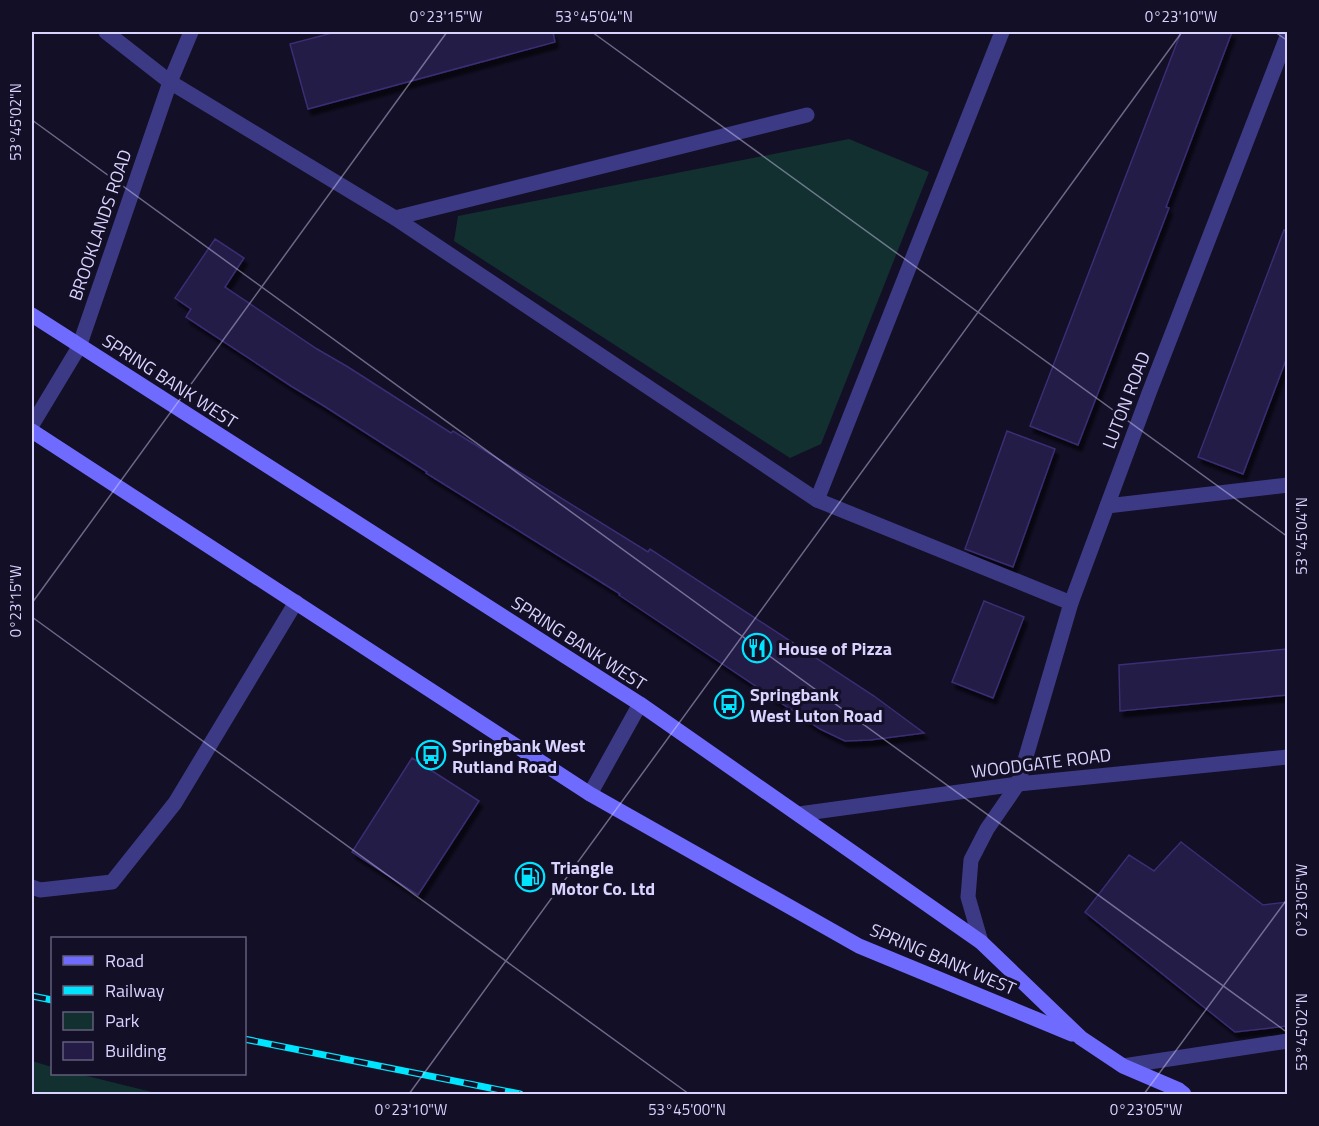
<svg xmlns="http://www.w3.org/2000/svg" width="1319" height="1126" font-family="'Titillium Web',sans-serif">
	<style>
		.green { fill: #12302f }
		.building { fill: #241b47; stroke: #3b2d73; stroke-width: 1.5; filter: url(#shadow) }
		.lines { fill: none; stroke-linecap: round; stroke-linejoin: round }
		.lane { stroke: #3d3a85; stroke-width: 15 }
		.street { stroke: #3d3a85; stroke-width: 15 }
		.secondary { stroke: #6f6bff; stroke-width: 15 }
		.rail-casing { stroke: #00e5ff; stroke-width: 7 }
		.rail { stroke: #130f26; stroke-width: 4.5; stroke-dasharray: 14; stroke-linecap: butt }
		.ticks { fill: none; stroke: #d9d4ff; stroke-width: 1.5; stroke-opacity: 0.45 }
		.labels { text-anchor: middle; dominant-baseline: central; stroke-width: 6; stroke-linejoin: round; paint-order: stroke }
		.street-label { font-size: 18px; fill: #d9d4ff; stroke: #130f26 }
		.poi-label { font-size: 18px; font-weight: bold; fill: #d9d4ff; stroke: #130f26; text-anchor: start }
		.neatline { fill: none; stroke: #d9d4ff; stroke-width: 2 }
		.ticks-label { font-size: 15px; text-anchor: middle; fill: #d9d4ff }
	</style>
	<defs>
		<filter id="shadow"><feDropShadow dx="3.5" dy="6" stdDeviation="1.5" flood-color="#0009"/></filter>
	</defs>
	<rect width="100%" height="100%" fill="#130f26"/>
	<!-- green -->
	<g class="green">
		<polygon points="849,139 929,172 821,444 790,458 454,241 458,216"/>
		<polygon points="32,1061 52,1067 52,1074 79,1074 160,1094 32,1094"/>
	</g>
	<!-- building -->
	<g class="building">
		<polygon points="336,32 553,32 555,42 308,109 290,44"/>
		<polygon points="1181,32 1232,32 1166,207 1169,208 1078,445 1030,426"/>
		<polygon points="1284,230 1287,231 1287,357 1243,474 1198,457"/>
		<polygon points="215,239 244,258 225,287 317,349 348,367 451,433 453,431 648,552 650,549 874,696 924,733 870,740 845,741 820,729 619,595 620,594 426,473 427,472 324,406 291,386 186,317 191,309 175,298"/>
		<polygon points="1007,431 1055,449 1013,567 965,549"/>
		<polygon points="984,601 1024,617 993,698 952,682"/>
		<polygon points="1287,649 1287,695 1120,711 1119,665"/>
		<polygon points="412,758 479,801 418,895 352,852"/>
		<polygon points="1181,842 1263,905 1287,902 1287,1026 1235,1032 1085,912 1129,855 1154,871"/>
	</g>
	<g class="lines">
		<!-- lane -->
		<g class="lane">
			<polyline points="106,32 170,82 395,218 817,500 1071,603"/>
			<polyline points="395,218 807,115"/>
			<polyline points="817,500 1002,32"/>
			<polyline points="1107,506 1288,485"/>
			<polyline points="590,794 640,704"/>
			<polyline points="32,887 40,890 112,882 175,803 296,602"/>
			<polyline points="1123,1066 1288,1041"/>
		</g>
		<!-- street -->
		<g class="street">
			<polyline points="32,425 79,347 170,82 191,32"/>
			<polyline points="799,814 1018,784 1288,757"/>
			<polyline points="981,942 968,897 971,860 987,829 1018,784 1071,603 1149,393 1288,34"/>
		</g>
		<!-- secondary -->
		<g class="secondary">
			<polyline points="32,315 640,704 981,942 1081,1038 1123,1066 1179,1090 1184,1094"/>
			<polyline points="32,431 590,794 859,946 1072,1034"/>
		</g>
		<!-- rail casing -->
		<g class="rail-casing">
			<g id="rail">
				<polyline points="32,996 52,1000"/>
				<polyline points="244,1039 520,1094"/>
			</g>
		</g>
		<!-- rail -->
		<use href="#rail" class="rail"/>
	</g>
	<!-- ticks -->
	<path class="ticks" d="M592 32 1288 537M1275 32 1288 41M32 120 1288 1033M32 603 447 32M32 617 689 1094M409 1094 1182 32M1144 1094 1288 898"/>
	<!-- icons -->
	<defs>
		<g id="restaurant-ring" transform="scale(1.5)"><circle r="9.5" fill="#130f26" stroke="#00e5ff" stroke-width="1.5"/><path d="M-5-6h1v4h1v-4h1v4h1v-4h1v5L-1.5 .5V6h-2V.5L-5-1ZM5-6V6H3V1.5H1.5Q1.5-4 5-6Z" fill="#00e5ff"/></g>
		<g id="bus-ring" transform="scale(1.5)"><circle r="9.5" fill="#130f26" stroke="#00e5ff" stroke-width="1.5"/><path d="M-5-6H5V4H4V6H2V4H-2V6H-4V4H-5ZM-3.5-4V0h7V-4ZM-3.5 1.2v1.5H-2V1.2ZM2 1.2v1.5H3.5V1.2Z" fill="#00e5ff"/></g>
		<g id="fuel-ring" transform="scale(1.5)"><circle r="9.5" fill="#130f26" stroke="#00e5ff" stroke-width="1.5"/><path d="M-5.5-6h7V0h2V4h1.3V-2.5L3-4.5l.8-.8L6-3V5H2.5V1h-1V6h-7ZM-4.2-4.7v3.2H.2V-4.7Z" fill="#00e5ff"/></g>
	</defs>
	<g fill-rule="evenodd">
		<use href="#restaurant-ring" x="757" y="648"/>
		<use href="#bus-ring" x="729" y="704"/>
		<use href="#bus-ring" x="431" y="755"/>
		<use href="#fuel-ring" x="530" y="877"/>
	</g>
	<g class="labels">
		<!-- street labels -->
		<g class="street-label">
			<text transform="translate(100 225) rotate(-71)">BROOKLANDS ROAD</text>
			<text transform="translate(170 381) rotate(33)">SPRING BANK WEST</text>
			<text transform="translate(1126 400) rotate(-69)">LUTON ROAD</text>
			<text transform="translate(579 643) rotate(33)">SPRING BANK WEST</text>
			<text transform="translate(1041 763) rotate(-7)">WOODGATE ROAD</text>
			<text transform="translate(943 959) rotate(23)">SPRING BANK WEST</text>
		</g>
		<!-- poi labels -->
		<g class="poi-label">
			<text x="778" y="648">House of Pizza</text>
			<text x="750" y="694">Springbank<tspan x="750" dy="21">West Luton Road</tspan></text>
			<text x="452" y="745">Springbank West<tspan x="452" dy="21">Rutland Road</tspan></text>
			<text x="551" y="867">Triangle<tspan x="551" dy="21">Motor Co. Ltd</tspan></text>
		</g>
	</g>
	<!-- border -->
	<rect width="1319" height="1126" fill="none" stroke="#130f26" stroke-width="66"/>
	<!-- legend -->
	<rect x="51" y="937" width="195" height="138" fill="#130f26" stroke="#625e7d" stroke-width="1.5"/>
	<rect x="63" y="956" width="30" height="9" fill="#6f6bff" stroke="#625e7d" stroke-width="1.5"/>
	<text x="105" y="967" font-size="18" fill="#d9d4ff">Road</text>
	<rect x="63" y="986" width="30" height="9" fill="#00e5ff" stroke="#625e7d" stroke-width="1.5"/>
	<text x="105" y="997" font-size="18" fill="#d9d4ff">Railway</text>
	<rect x="63" y="1012" width="30" height="18" fill="#12302f" stroke="#625e7d" stroke-width="1.5"/>
	<text x="105" y="1027" font-size="18" fill="#d9d4ff">Park</text>
	<rect x="63" y="1042" width="30" height="18" fill="#241b47" stroke="#625e7d" stroke-width="1.5"/>
	<text x="105" y="1057" font-size="18" fill="#d9d4ff">Building</text>
	<rect x="33" y="33" width="1253" height="1060" class="neatline"/>
	<g class="ticks-label">
		<text x="446" y="22">0°23'15"W</text>
		<text x="594" y="22">53°45'04"N</text>
		<text x="1181" y="22">0°23'10"W</text>
		<text transform="translate(16 122) rotate(-90)" y="5">53°45'02"N</text>
		<text transform="translate(1302 536) rotate(-90)" y="5">53°45'04"N</text>
		<text transform="translate(16 601) rotate(-90)" y="5">0°23'15"W</text>
		<text transform="translate(1302 900) rotate(-90)" y="5">0°23'05"W</text>
		<text transform="translate(1302 1032) rotate(-90)" y="5">53°45'02"N</text>
		<text x="411" y="1115">0°23'10"W</text>
		<text x="687" y="1115">53°45'00"N</text>
		<text x="1146" y="1115">0°23'05"W</text>
	</g>
</svg>
